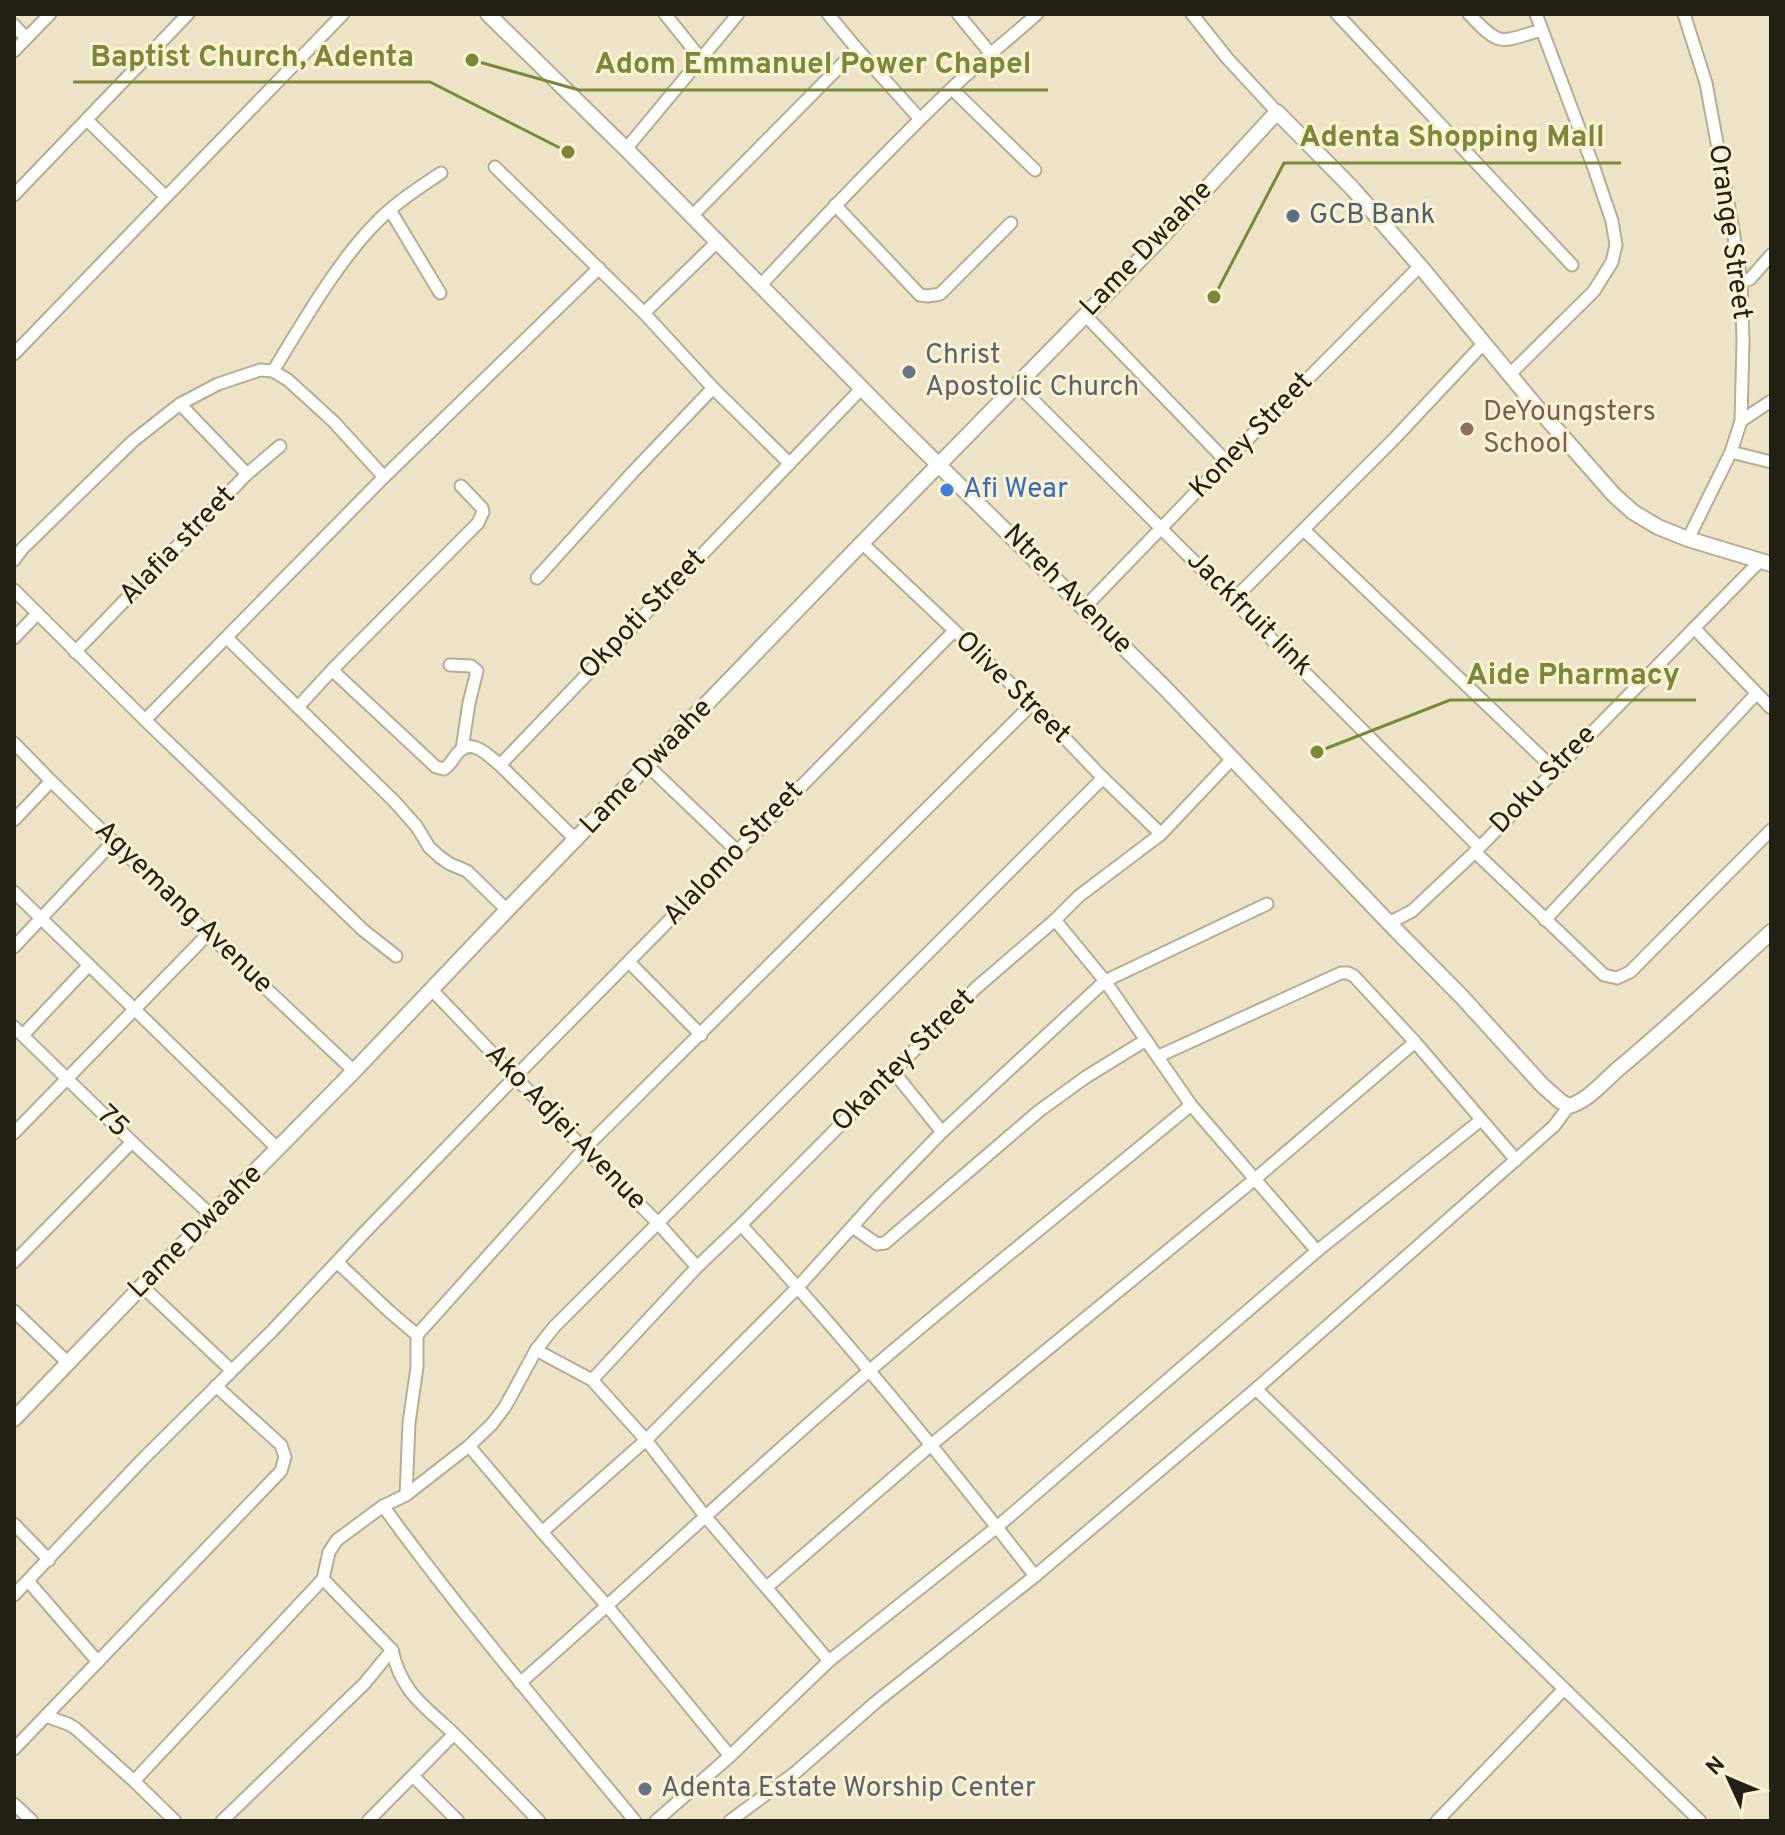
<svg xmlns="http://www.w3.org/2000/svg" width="1785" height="1835" font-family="Overpass,sans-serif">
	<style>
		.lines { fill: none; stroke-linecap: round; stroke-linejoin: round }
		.street-casing { stroke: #b6ae92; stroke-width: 15 }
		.secondary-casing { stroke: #b6ae92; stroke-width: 18 }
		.street { stroke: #fff; stroke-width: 11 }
		.secondary { stroke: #fff; stroke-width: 14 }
		.service-dot { fill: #5c6f8a; stroke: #fbf2d4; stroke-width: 3 }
		.worship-dot { fill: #6b7280; stroke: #fbf2d4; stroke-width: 3 }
		.education-dot { fill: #8d6e63; stroke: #fbf2d4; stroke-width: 3 }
		.shop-dot { fill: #3f7fe0; stroke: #fbf2d4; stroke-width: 3 }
		.labels { text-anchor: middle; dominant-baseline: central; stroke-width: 6; stroke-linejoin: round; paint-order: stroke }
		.service-label { font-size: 28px; fill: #4e5e75; stroke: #fbf2d4; text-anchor: start }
		.street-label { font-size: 28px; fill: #232015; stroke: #fbf2d4 }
		.worship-label { font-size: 28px; fill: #5b616d; stroke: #fbf2d4; text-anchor: start }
		.education-label { font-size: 28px; fill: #785e54; stroke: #fbf2d4; text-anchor: start }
		.shop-label { font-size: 28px; fill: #366cbe; stroke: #fbf2d4; text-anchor: start }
		.leader { fill: none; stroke: #7a8837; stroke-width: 3 }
		.callout-dot { fill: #7a8837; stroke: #fbf2d4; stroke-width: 3 }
		.callout-label { font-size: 30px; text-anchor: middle; font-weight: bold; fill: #7a8837; stroke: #fbf2d4; stroke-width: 6; stroke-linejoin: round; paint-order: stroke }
	</style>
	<rect width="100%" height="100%" fill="#ede4c7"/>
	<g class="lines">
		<!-- street casing -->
		<g class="street-casing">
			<g id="street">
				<polyline points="665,14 701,59"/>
				<polyline points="828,14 857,49 920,119"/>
				<polyline points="958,14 991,54"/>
				<polyline points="1192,14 1227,58 1277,112"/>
				<polyline points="1337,14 1572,265"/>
				<path d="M1469 14C1501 48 1499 42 1542 30"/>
				<polyline points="1684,14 1706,83 1733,230 1741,282 1743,341 1741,421 1731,452 1688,539"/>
				<polyline points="14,25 26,38"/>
				<polyline points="14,51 50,14"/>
				<polyline points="952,89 1035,170"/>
				<polyline points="87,120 165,196"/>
				<polyline points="626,149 738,14"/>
				<polyline points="495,167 644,313 713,388 789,463"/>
				<polyline points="14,195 188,14"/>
				<polyline points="835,205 920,295 928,296 940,294 1011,223"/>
				<polyline points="390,210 440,293"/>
				<polyline points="691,217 857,49"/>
				<polyline points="1741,282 1750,279 1771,255"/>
				<path d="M760 286C821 220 884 154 949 91 977 64 1008 40 1037 14"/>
				<polyline points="644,313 717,242"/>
				<polyline points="1085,315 1226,461"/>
				<polyline points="14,354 343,14"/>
				<path d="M273 371C302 324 335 266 372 227 392 205 417 189 441 173"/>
				<polyline points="1510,374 1594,291 1612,262 1616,245 1612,221 1594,168 1536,14"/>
				<polyline points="1017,384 1479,847"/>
				<polyline points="1741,421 1771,401"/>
				<polyline points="1731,452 1771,462"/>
				<polyline points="247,474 280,446"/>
				<polyline points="1304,530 1554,769"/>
				<polyline points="862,543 1032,704 1103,778 1161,834"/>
				<polyline points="14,560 22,549 133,441 180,404 218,384 260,370 273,371 288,380 334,422 384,477"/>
				<polyline points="537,578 632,473 713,388"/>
				<polyline points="14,590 145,720 363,930 396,956"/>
				<polyline points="1234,599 1395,438 1483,344"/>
				<polyline points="1085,607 1226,461 1420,266"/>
				<polyline points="1694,628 1771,708"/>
				<polyline points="14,638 37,614"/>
				<polyline points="227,638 395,802 417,827 429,847 440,857 450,864 467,871 507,910"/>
				<polyline points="75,652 247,474 180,404"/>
				<polyline points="450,665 471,666 477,671 469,703 462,749"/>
				<path d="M332 670 436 767 444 769C452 764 454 755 461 750 474 739 490 757 500 765"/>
				<polyline points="298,707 332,670 478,523 483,512 482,508 461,486"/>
				<polyline points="145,720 384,477 599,268"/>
				<polyline points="14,743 51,781 208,934 354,1071"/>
				<polyline points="648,766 737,851"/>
				<polyline points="14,820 51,781"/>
				<polyline points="576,840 500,765 861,389"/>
				<polyline points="1475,852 1604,975 1617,978 1630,972 1771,830"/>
				<polyline points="14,892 278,1149"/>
				<polyline points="1055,920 1105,981 1191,1105 1317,1251"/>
				<polyline points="1545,920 1756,694"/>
				<polyline points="1389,923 1412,911 1475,852 1760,561"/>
				<polyline points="14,947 114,841"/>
				<polyline points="629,962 701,1035"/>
				<polyline points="432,990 584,1149 657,1222 697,1267"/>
				<polyline points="14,1027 132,1142 212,1216"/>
				<polyline points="23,1035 89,965"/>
				<polyline points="1159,1056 1341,973 1348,973 1354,976 1415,1042 1516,1160"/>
				<polyline points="893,1071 942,1132"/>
				<polyline points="14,1133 208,934"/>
				<path d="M741 1225C845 1337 941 1455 1035 1576"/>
				<polyline points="854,1228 877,1244 885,1243 1039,1111 1086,1077 1146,1040"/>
				<polyline points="14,1262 132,1142"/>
				<polyline points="337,1262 390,1312 417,1335 417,1367 409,1423 406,1495"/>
				<polyline points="142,1286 231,1370"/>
				<polyline points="14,1311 67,1362"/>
				<polyline points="417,1335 584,1149 1032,704"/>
				<polyline points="536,1350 592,1380 646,1440 705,1516 829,1661"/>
				<polyline points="592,1380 697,1267 741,1225 976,988 1055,920 1079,896 1161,834 1232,759"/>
				<polyline points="1256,1389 1700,1821"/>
				<polyline points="469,1446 542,1532 608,1607 730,1756"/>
				<path d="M383 1506C462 1615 549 1717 635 1821"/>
				<polyline points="14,1524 49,1560"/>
				<polyline points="542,1532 646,1440 798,1287 878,1198 942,1132 1105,981 1267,904"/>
				<polyline points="28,1581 98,1662"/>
				<polyline points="767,1587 931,1445 1255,1179 1415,1042"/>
				<polyline points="14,1595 143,1459 273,1330 364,1233 515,1077 954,631"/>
				<path d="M392 1650C402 1695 427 1707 457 1737 485 1764 512 1793 539 1821"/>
				<path d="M520 1683C637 1581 750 1473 868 1372 974 1281 1084 1194 1191 1105"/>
				<polyline points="46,1716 68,1724 75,1728 134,1781 175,1821"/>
				<polyline points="14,1749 281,1471 285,1457 281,1445 216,1386"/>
				<polyline points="413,1776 458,1821"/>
				<polyline points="134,1781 323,1579"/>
				<polyline points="14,1804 32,1821"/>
				<polyline points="222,1821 364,1684 392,1650 323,1579 329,1552 337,1540 383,1506 406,1495 469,1446 492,1424 505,1407 536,1350 554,1327 1103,778"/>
				<polyline points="368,1821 454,1734"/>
				<polyline points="656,1821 730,1756 829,1661 997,1527 1317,1251 1481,1120"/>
				<polyline points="730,1821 796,1772 876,1702 1035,1576 1256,1389 1554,1126 1569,1106"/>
				<polyline points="1437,1821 1564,1689"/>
			</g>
		</g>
		<!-- secondary casing -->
		<g class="secondary-casing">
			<g id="secondary">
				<path d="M488 14 626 149 889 416 1165 688 1389 923 1462 997 1542 1085 1560 1101 1569 1106C1588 1101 1604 1081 1618 1069 1671 1025 1721 978 1771 932"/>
				<polyline points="14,1419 142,1286 354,1071 507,910 862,543 1158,241 1277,112 1353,189 1420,266 1534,404 1614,495 1633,512 1658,527 1688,539 1771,564"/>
			</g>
		</g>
		<!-- street -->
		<use href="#street" class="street"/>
		<!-- secondary -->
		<use href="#secondary" class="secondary"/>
	</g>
	<!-- markers -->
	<circle class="service-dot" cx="1293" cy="216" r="8"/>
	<g class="worship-dot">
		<circle cx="909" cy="372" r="8"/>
		<circle cx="645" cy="1789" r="8"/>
	</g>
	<circle class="education-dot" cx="1467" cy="429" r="8"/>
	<circle class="shop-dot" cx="947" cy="490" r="8"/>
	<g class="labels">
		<!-- service labels -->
		<g class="service-label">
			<text x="1309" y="216">GCB Bank</text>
		</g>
		<!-- street labels -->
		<g class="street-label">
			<text transform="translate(1729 232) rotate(82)">Orange Street</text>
			<text transform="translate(1147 249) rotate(-46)">Lame Dwaahe</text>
			<text transform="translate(1252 436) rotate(-46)">Koney Street</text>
			<text transform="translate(178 546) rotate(-46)">Alafia street</text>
			<text transform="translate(1067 590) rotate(45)">Ntreh Avenue</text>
			<text transform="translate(1249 614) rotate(45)">Jackfruit link</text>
			<text transform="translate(643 615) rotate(-46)">Okpoti Street</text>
			<text transform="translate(1012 688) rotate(44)">Olive Street</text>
			<text transform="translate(647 767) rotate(-46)">Lame Dwaahe</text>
			<text transform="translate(1544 780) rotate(-46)">Doku Stree</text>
			<text transform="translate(734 854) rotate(-46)">Alalomo Street</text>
			<text transform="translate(183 908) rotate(44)">Agyemang Avenue</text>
			<text transform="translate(904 1061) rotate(-45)">Okantey Street</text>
			<text transform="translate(112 1122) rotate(44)">75</text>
			<text transform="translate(565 1128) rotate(46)">Ako Adjei Avenue</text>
			<text transform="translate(196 1232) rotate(-45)">Lame Dwaahe</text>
		</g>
		<!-- worship labels -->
		<g class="worship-label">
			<text x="925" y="356">Christ<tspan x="925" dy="32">Apostolic Church</tspan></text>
			<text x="661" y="1789">Adenta Estate Worship Center</text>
		</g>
		<!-- education labels -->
		<g class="education-label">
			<text x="1483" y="413">DeYoungsters<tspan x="1483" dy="32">School</tspan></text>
		</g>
		<!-- shop labels -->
		<g class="shop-label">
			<text x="963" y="490">Afi Wear</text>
		</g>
	</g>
	<!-- callouts -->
	<path class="leader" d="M568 152L430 82H73M472 60L579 90H1048M1214 297L1284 163H1621M1317 752L1450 700H1696"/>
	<g class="callout-dot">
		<circle cx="568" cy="152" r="8"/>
		<circle cx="472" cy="60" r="8"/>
		<circle cx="1214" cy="297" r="8"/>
		<circle cx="1317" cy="752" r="8"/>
	</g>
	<g class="callout-label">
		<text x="252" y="66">Baptist Church, Adenta</text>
		<text x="813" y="73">Adom Emmanuel Power Chapel</text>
		<text x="1452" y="146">Adenta Shopping Mall</text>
		<text x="1573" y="684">Aide Pharmacy</text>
	</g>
	<!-- border -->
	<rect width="1785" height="1835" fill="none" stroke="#232015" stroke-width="32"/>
	<!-- north arrow -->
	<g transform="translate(1729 1779) rotate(314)" stroke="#fbf2d4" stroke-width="6" paint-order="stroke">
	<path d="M0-6L14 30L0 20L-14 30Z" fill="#232015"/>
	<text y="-12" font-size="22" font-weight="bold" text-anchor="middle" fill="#232015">N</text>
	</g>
</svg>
